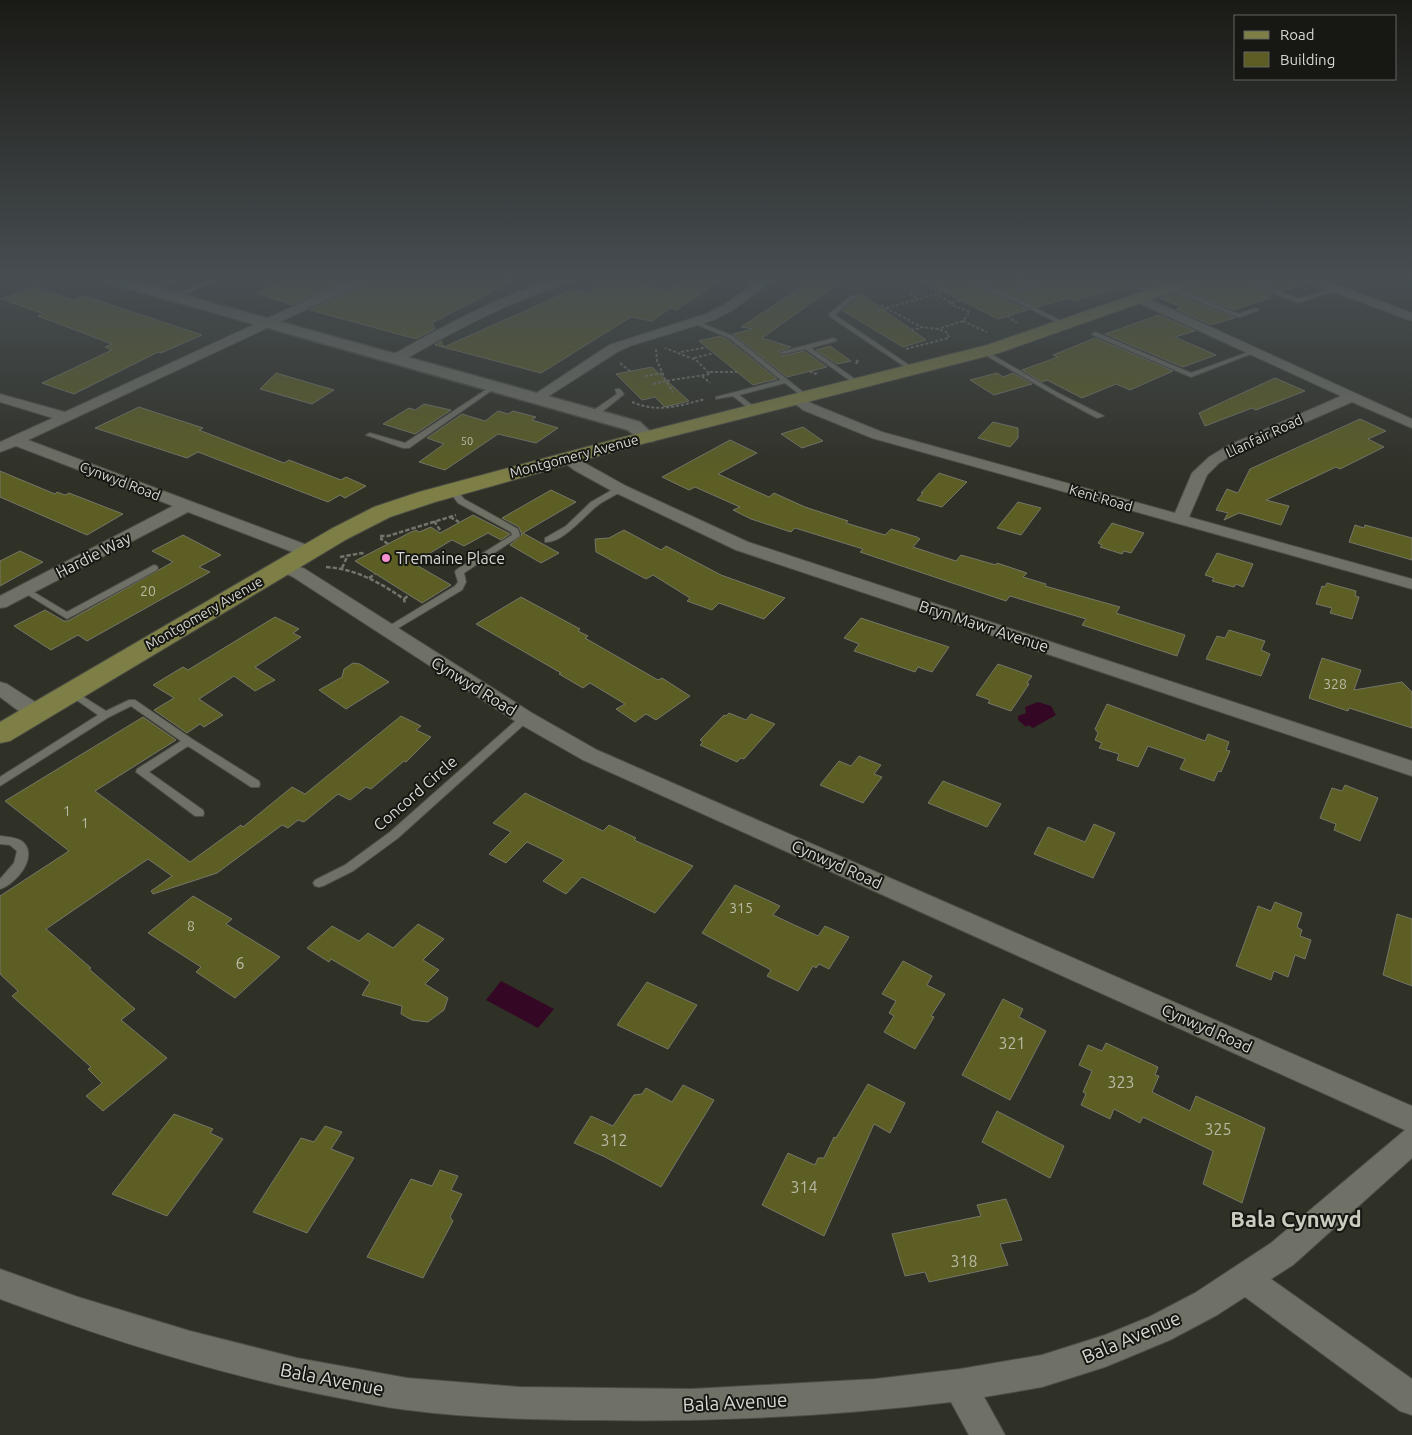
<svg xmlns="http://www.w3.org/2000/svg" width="1412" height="1435" font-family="Ubuntu,sans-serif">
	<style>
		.built { fill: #393a2a }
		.water { fill: #340725 }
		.building { fill: #5c5e23; stroke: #75766a }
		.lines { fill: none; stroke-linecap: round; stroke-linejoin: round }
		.service-casing { stroke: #4d4e46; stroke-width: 2 }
		.minor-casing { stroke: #4d4e46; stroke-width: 2 }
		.tertiary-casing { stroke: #4d4e46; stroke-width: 3 }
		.primary-casing { stroke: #4d4e46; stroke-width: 2 }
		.path-far1 { stroke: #73746c; stroke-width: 2; stroke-dasharray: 3 2; stroke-linecap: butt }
		.path { stroke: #73746c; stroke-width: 2.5; stroke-dasharray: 4.5 2; stroke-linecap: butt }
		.service { fill: #707166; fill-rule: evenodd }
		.minor { fill: #707166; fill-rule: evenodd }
		.tertiary { fill: #707166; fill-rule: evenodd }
		.primary { fill: #7e7f46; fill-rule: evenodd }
		.poi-dot { fill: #f790ce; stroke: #171713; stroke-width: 2 }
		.labels { text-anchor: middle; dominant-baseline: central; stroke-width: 4; stroke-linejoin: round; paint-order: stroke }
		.far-number-label { font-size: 11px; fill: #babaa7 }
		.far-street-label { font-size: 14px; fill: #d9d9d3; stroke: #171713 }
		.number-label { font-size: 14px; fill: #babaa7 }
		.street-label { font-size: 16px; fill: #d9d9d3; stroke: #171713 }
		.poi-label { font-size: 16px; fill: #d9d9d3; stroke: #171713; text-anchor: start }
		.near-number-label { font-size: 16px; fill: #babaa7 }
		.near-street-label { font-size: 19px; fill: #d9d9d3; stroke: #171713 }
		.near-quarter-label { font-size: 22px; font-weight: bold; fill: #cbccbf; stroke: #171713 }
	</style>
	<rect width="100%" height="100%" fill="#2f3026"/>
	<!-- built -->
	<polygon class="built" points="1026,280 1165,280 1083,308"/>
	<!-- water -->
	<g class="water">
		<polygon points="1038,702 1051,706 1056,715 1033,728 1028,725 1026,727 1018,720 1018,716 1026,713 1025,707"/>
		<polygon points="501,981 554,1009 538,1028 486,1000"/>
	</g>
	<!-- building -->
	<g class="building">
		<polygon points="289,280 346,280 292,305 257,293"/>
		<polygon points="367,280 514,280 432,323 435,329 416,339 310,310 364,285"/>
		<polygon points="610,280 622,280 667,291 687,280 722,280 676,310 670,308 652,321 631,317 541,373 435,345 441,341 444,347 574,289 587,293"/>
		<polygon points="812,280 843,280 762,338 791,347 778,351 782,356 804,351 827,367 787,377 733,334 753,329 741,327"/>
		<polygon points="921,280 962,280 1028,310 998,319"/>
		<polygon points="976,280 1034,280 1016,289 1023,293 1047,280 1171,280 1142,290 1127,283 1127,285 1073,301 1068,298 1038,307"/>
		<polygon points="1201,280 1240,280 1272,294 1266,296 1271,298 1233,310 1184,290 1198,285"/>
		<polygon points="1255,280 1304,280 1305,284 1283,291"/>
		<polygon points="34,287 74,300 84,296 202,335 161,353 158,352 74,394 42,383 112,350 105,347 112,344 38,316 44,314 1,299"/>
		<polygon points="860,293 926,340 903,347 843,311 858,297 857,294"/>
		<polygon points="1174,293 1234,318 1211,325 1176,309 1181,307 1160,298"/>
		<polygon points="1159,315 1195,331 1175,337 1216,355 1183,367 1105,334"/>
		<polygon points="720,336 728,340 777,379 753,385 699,341"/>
		<polygon points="1095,338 1173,371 1130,390 1116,384 1082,398 1047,380 1042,382 1022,370 1058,357 1053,355"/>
		<polygon points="830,346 851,361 837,364 816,350"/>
		<polygon points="652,367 689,401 665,407 655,397 642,400 616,374"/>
		<polygon points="276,373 334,390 312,404 260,389"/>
		<polygon points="997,373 1003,377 1013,373 1032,384 994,395 970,380"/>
		<polygon points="1275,378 1305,391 1256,410 1252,408 1205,426 1199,413"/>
		<polygon points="424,404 451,410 415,434 383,424 409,408 415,410"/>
		<polygon points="139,407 203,428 199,430 284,463 289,460 341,480 346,477 366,486 345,498 340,495 328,502 198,452 187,458 95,428"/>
		<polygon points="498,411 508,414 513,411 536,417 532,420 558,428 536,443 498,434 445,470 419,462 444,444 427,438 462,414 485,421"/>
		<polygon points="1360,419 1386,431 1368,439 1384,447 1340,469 1336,467 1266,500 1289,506 1281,525 1239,513 1224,520 1228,513 1216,510 1227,489 1238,493 1250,469"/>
		<polygon points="993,422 1018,428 1018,438 1010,447 978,438"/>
		<polygon points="803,427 823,441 802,448 781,434"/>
		<polygon points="730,440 757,453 718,474 769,497 774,493 805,507 848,521 846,523 885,535 891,529 917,537 920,539 913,547 956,561 961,555 996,565 997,563 1027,573 1023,577 1046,584 1045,586 1120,607 1116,613 1185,635 1177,656 1082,625 1086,619 1010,596 1006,601 860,552 863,549 795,528 791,532 751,519 733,510 740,507 695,487 689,490 662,477"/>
		<polygon points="0,471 55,494 57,492 65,495 69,493 123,514 87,535 0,497"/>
		<polygon points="939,473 967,482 942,507 917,500 923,493 921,493"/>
		<polygon points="551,490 576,502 523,533 559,553 541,563 510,545 522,535 519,527 502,518"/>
		<polygon points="1018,502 1041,508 1021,535 997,528"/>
		<polygon points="473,515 510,534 501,540 488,533 464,546 452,540 413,563 451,585 422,603 355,561 409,533 416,530 419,532 431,527 440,533"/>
		<polygon points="1112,523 1144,533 1131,553 1124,551 1122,554 1100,547 1102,545 1098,543"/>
		<polygon points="1355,525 1364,528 1365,525 1412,538 1412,560 1349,542"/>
		<polygon points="624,530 661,550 666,546 721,575 785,598 764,619 719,603 712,610 687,601 690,598 653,575 646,579 596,552 595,539 609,538"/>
		<polygon points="183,535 221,555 199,567 210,572 87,641 78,635 51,650 14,626 45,610 64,621 68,621 173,562 152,551"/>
		<polygon points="20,551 43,562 0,586 0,561"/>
		<polygon points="1217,553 1253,564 1243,587 1236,584 1234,587 1212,581 1214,578 1205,575"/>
		<polygon points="1327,583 1356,591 1355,596 1359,597 1352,619 1330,613 1332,608 1316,604 1322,586 1325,587"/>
		<polygon points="521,597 580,629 578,631 588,636 585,638 658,680 662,678 690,696 656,720 646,714 635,722 616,709 625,704 590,683 583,688 559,674 561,673 476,624"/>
		<polygon points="275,617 299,629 293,633 301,637 255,667 275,680 255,691 234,676 199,699 223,715 204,727 200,724 187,733 154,710 174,698 153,685 183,667 188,670"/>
		<polygon points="861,618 912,635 949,647 932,672 918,667 915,672 854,651 859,644 844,638"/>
		<polygon points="1229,630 1265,641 1261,650 1270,654 1261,676 1206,659 1217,636 1225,638"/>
		<polygon points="1322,658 1361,670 1354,690 1402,682 1412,692 1412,728 1349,708 1348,711 1309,698"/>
		<polygon points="353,663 360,664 389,682 346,709 319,690 342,677 344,669"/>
		<polygon points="998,664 1032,676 1027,683 1029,684 1011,711 988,703 990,700 976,695"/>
		<polygon points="1107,704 1205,741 1208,734 1229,742 1226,750 1230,751 1221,772 1218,771 1214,781 1180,769 1185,759 1148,746 1138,767 1117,760 1119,754 1099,748 1102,743 1095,740 1098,733 1095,729"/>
		<polygon points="729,713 746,720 751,714 775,724 744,759 741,758 737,762 700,745 703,742 700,740 724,715 726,716"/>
		<polygon points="401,716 421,726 416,730 431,737 406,762 404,761 371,789 366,787 350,800 338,794 304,822 298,820 288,828 282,825 217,873 153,894 151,891 172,876 148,859 46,929 91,968 89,969 135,1009 121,1020 167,1058 103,1111 86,1096 102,1083 88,1069 91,1067 12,996 18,991 0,974 0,896 69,851 5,801 143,717 176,740 95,791 190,862 241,825 243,827 292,787 305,794"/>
		<polygon points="859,756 881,765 874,774 882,777 863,803 820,785 839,761 851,766"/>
		<polygon points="943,781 1001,804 987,827 928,803"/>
		<polygon points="1345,785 1378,798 1360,841 1334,830 1336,824 1320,818 1332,788 1342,791"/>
		<polygon points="525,793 603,831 609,825 636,838 634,840 693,866 655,913 582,877 566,894 543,881 564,860 527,842 506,863 489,854 511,832 493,823"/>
		<polygon points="1094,824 1115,833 1093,878 1034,854 1048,827 1085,842"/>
		<polygon points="735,885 780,906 773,915 818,936 825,926 849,937 829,969 819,964 816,968 813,966 798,991 767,976 771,970 702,933"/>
		<polygon points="193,896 232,919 226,924 280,957 235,998 196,972 201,967 148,933"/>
		<polygon points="1275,902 1302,913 1297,927 1302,930 1300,936 1311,940 1305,959 1295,955 1288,977 1274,971 1271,980 1236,966 1258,906 1271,911"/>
		<polygon points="1397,914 1412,919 1412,986 1383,975"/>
		<polygon points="418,924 444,939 423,960 439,970 425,984 448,998 444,1010 428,1022 412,1020 401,1014 402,1006 362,995 370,982 331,959 329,962 307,948 332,926 359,941 368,933 393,948"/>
		<polygon points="903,961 932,976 927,985 945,994 931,1016 934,1017 915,1049 884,1032 894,1016 889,1013 896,1001 882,994"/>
		<polygon points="647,982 697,1005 668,1049 617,1025"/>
		<polygon points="1003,999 1023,1009 1019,1017 1046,1031 1010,1100 962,1075"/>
		<polygon points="1106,1043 1158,1067 1155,1075 1159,1076 1152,1092 1190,1111 1196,1096 1265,1128 1242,1203 1203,1184 1213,1151 1143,1117 1140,1123 1114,1109 1110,1119 1081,1105 1086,1094 1083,1092 1092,1071 1079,1065 1088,1045 1102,1051"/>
		<polygon points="868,1084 905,1103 890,1133 874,1124 824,1236 762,1205 788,1153 815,1165 818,1158 824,1158 834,1137 836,1138"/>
		<polygon points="683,1085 714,1100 661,1187 605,1157 574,1143 591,1116 613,1126 634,1095 642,1094 646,1088 672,1102"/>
		<polygon points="997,1111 1064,1146 1050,1178 982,1142"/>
		<polygon points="174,1114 213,1129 210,1133 223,1139 167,1216 112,1194"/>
		<polygon points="325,1126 342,1132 331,1149 354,1158 307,1233 253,1212 301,1138 314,1142"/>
		<polygon points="440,1170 458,1176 451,1190 462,1194 450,1217 453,1221 423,1278 367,1257 411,1179 432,1186"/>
		<polygon points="1006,1199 1022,1240 1000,1244 1008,1265 929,1282 925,1272 905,1276 892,1234 981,1216 977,1205"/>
	</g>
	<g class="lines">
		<!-- service casing -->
		<g class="service-casing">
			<g id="service">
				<polygon points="167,280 174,280 151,291 146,290"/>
				<polygon points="208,280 216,280 177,298 172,297"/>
				<polygon points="964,280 972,280 1018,299 1067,324 1062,325 1014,301"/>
				<polygon points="1038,280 1045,280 1023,291 1018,290"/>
				<polygon points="1242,280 1250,280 1298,299 1331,289 1334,291 1298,303"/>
				<polygon points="1336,280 1344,280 1329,286 1324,285"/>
				<polygon points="1167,286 1171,286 1238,314 1256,308 1259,310 1240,317 1236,317 1167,288"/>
				<polygon points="852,295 857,296 835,315 915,369 915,371 911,371 829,316 829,314"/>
				<polygon points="695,322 699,322 733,336 808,396 803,397 785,383 739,395 756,408 757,410 753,412 733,396 716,399 716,397 781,380 729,338 695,324"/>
				<polygon points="1095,332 1191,373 1251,351 1256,352 1191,377 1093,335 1092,334"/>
				<polygon points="834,338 837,340 836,341 811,348 859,382 859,384 855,384 805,349 783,354 780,352"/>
				<polygon points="980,350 984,350 1060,394 1104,416 1097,418 1056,396 980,352"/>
				<polygon points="493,385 498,386 409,448 403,448 366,435 370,433 405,443"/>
				<polygon points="616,389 620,389 624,394 623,395 597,416 591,416 591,412 617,394 615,390"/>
				<path d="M617 487H623L624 489C616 496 605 499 597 506 584 516 562 544 545 542V538L566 526 591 502Z"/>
				<polygon points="449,488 455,488 464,499 518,529 520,536 464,573 466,582 462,590 390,633 384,633 382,631 384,629 455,586 458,582 455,572 456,570 512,535 511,532 458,503 448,490"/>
				<polygon points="154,565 157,566 158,568 157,570 67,619 20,590 24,587 27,588 67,612"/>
				<polygon points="71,689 106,711 129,700 135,700 192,739 259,781 260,784 259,787 251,787 188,746 149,772 203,810 204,813 203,816 195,816 136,772 137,769 181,741 131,706 109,717 0,786 0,777 98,715 68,694 66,692"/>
				<polygon points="525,715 530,718 529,720 398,838 353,871 323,886 319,887 315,886 313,883 315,880 345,865 390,832 521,716"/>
				<path d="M0 836C7 837 17 837 23 842 39 857 15 885 0 889V879L14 863 17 851 10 845 0 844Z"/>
			</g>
		</g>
		<!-- minor casing -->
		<g class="minor-casing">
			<g id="minor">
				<polygon points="350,280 365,280 363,283 28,440 315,548 317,552 315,556 303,556 188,512 6,607 0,608 0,596 173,506 16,446 0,452 0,442 53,418 0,402 0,394 65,412"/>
				<path d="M553 280H571L569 283C510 301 456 330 402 361L397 362 390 358 392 355C444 326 496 297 553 280Z"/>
				<polygon points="759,280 772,280 733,310 714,320 630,346 619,351 541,401 536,402 529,398 609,345 706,314 725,304"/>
				<polygon points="1308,280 1324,280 1412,313 1412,321 1310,283"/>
				<polygon points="1136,293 1412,419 1412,428 1352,402 1237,452 1219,463 1207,475 1189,517 1412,579 1412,589 872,438 803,410 789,399 796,395 813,404 882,432 1175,513 1192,473 1209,457 1227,446 1341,396 1132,300 1130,297"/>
				<polygon points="567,453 626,486 748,542 1412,761 1412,776 736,550 614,492 574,470 559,458 562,455"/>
				<path d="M284 561 305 569 532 713 597 750 1412 1106V1158L1293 1265 1271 1279 1412 1379V1415L1400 1411 1245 1297 1217 1315 1170 1340 1105 1367 1042 1387 984 1397 1005 1435H969L951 1402C834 1416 716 1422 597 1420 534 1420 470 1418 408 1410 387 1408 366 1403 345 1399 227 1377 112 1341 0 1299V1269L78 1297 190 1331 297 1358 407 1378 519 1387 692 1389 875 1379 960 1369 1042 1355 1105 1335 1149 1317 1195 1293 1271 1243 1405 1130 583 760 518 723 293 577 278 570 275 566 278 562Z"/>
				<path d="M0 682 7 684 43 707 46 712 43 717C27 721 13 706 0 697Z"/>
			</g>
		</g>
		<!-- tertiary casing -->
		<g class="tertiary-casing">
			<path id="tertiary" d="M107 280H130L623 417 640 422 656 437 654 441C642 444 636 437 628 430L109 283Z"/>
		</g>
		<!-- primary casing -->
		<g class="primary-casing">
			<polygon id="primary" points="1176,280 1199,280 1197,283 999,353 634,446 435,502 390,517 347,539 10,741 0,743 0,722 331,529 374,507 419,492 620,438 987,345"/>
		</g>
		<!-- path-far1 -->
		<g class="path-far1">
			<polyline points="930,287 940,292"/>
			<polyline points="939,293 946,290"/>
			<polyline points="940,293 936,286 954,280"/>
			<polyline points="910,294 917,298"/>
			<polyline points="952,303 961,300"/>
			<polyline points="881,305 921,327 938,329 948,333 949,338 906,349"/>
			<polyline points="877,311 936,294 952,303 950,304 970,312 963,321 938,329"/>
			<polyline points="1007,316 1017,323"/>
			<polyline points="963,321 987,332"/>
			<polyline points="911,330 921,328"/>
			<polyline points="656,349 657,361 666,381 710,374 696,360 665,348"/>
			<polyline points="681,352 707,347"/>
			<polyline points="694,358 714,353"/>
			<polyline points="856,360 859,362 856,363 858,365"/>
			<polyline points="620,363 631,372"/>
			<polyline points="810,371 814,374 817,373"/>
			<polyline points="710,372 737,372"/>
			<polyline points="645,376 664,373"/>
			<polyline points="702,376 710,383"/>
			<polyline points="653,384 666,381 673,392"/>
			<path d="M632 402C658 413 679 406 705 399"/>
		</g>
		<!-- path -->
		<g class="path">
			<polyline points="450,517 459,522"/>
			<polyline points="434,521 440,530"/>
			<polyline points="380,536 388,536 456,515"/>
			<polyline points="382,537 381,539 388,544"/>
			<polyline points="340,557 362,553 365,556"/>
			<path d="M326 567C356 569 379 582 404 599L405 604"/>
			<polyline points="342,568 347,557"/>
			<polyline points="369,578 375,574"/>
			<polyline points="404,599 409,595"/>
		</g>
		<!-- service -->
		<use href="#service" class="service"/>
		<!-- minor -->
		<use href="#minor" class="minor"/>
		<!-- tertiary -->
		<use href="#tertiary" class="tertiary"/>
		<!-- primary -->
		<use href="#primary" class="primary"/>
	</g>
	<!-- sky -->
	<linearGradient id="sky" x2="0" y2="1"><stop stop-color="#1a1a15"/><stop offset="0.58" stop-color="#474e52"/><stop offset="1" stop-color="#474e52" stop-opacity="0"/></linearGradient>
	<rect width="1412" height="481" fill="url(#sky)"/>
	<!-- markers -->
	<circle class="poi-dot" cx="386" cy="558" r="5"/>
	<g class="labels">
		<!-- far-number labels -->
		<g class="far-number-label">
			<text x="467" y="441">50</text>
		</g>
		<!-- far-street labels -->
		<g class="far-street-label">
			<text transform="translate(1264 436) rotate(-25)">Llanfair Road</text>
			<text transform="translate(574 456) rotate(-15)">Montgomery Avenue</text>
			<text transform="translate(120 481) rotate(21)">Cynwyd Road</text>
			<text transform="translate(1101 498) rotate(16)">Kent Road</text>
			<text transform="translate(204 613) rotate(-30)">Montgomery Avenue</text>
		</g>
		<!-- number labels -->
		<g class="number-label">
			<text x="148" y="591">20</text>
			<text x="1335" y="684">328</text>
			<text x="67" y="811">1</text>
			<text x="85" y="823">1</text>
			<text x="741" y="908">315</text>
			<text x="191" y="926">8</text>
		</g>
		<!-- street labels -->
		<g class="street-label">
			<text transform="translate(93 555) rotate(-27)">Hardie Way</text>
			<text transform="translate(984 626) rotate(18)">Bryn Mawr Avenue</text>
			<text transform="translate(474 686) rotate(32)">Cynwyd Road</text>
			<text transform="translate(415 793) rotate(-41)">Concord Circle</text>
			<text transform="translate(837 864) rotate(24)">Cynwyd Road</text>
			<text transform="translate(1207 1028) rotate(24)">Cynwyd Road</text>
		</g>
		<!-- poi labels -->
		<g class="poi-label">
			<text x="396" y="558">Tremaine Place</text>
		</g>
		<!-- near-number labels -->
		<g class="near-number-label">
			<text x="240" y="963">6</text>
			<text x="1012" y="1043">321</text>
			<text x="1121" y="1082">323</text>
			<text x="1218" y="1129">325</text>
			<text x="614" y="1140">312</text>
			<text x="804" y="1187">314</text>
			<text x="964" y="1261">318</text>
		</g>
		<!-- near-street labels -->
		<g class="near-street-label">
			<text transform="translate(1131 1337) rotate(-23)">Bala Avenue</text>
			<text transform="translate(332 1379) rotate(11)">Bala Avenue</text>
			<text transform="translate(735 1402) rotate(-3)">Bala Avenue</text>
		</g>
		<!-- near-quarter labels -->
		<g class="near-quarter-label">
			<text x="1296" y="1218">Bala Cynwyd</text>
		</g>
	</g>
	<!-- legend -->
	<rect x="1234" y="15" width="162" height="65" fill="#171713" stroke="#656560"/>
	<rect x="1244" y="31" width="25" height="8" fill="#7e7f46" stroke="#656560"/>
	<text x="1280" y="40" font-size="15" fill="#d9d9d3">Road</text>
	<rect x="1244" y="52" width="25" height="15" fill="#5c5e23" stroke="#656560"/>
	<text x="1280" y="65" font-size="15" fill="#d9d9d3">Building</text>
</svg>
